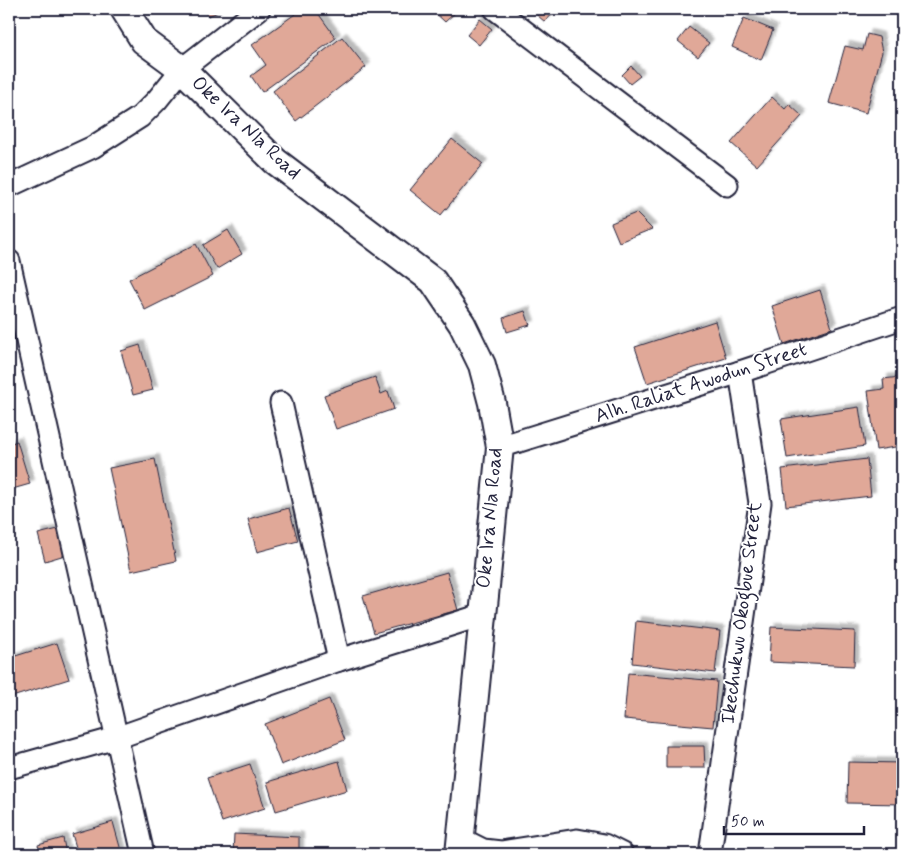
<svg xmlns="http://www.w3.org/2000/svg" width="911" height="863" font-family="Mynerve,sans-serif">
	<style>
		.building { fill: #e0a898; stroke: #22223b; filter: url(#shadow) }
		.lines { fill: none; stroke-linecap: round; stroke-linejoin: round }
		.minor-casing { stroke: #22223b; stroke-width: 25 }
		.tertiary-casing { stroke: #22223b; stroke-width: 30 }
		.minor { stroke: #fff; stroke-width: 21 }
		.tertiary { stroke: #fff; stroke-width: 26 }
		.labels { text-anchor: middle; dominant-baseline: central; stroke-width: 4; stroke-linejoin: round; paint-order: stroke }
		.street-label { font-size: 20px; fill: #22223b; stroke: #fff }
	</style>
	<defs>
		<filter id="shadow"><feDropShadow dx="4.5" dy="-4.5" stdDeviation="1" flood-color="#0004"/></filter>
	</defs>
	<rect width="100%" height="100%" fill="#fff"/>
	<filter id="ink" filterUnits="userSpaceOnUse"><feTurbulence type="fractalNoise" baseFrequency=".02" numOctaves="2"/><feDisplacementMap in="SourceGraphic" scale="10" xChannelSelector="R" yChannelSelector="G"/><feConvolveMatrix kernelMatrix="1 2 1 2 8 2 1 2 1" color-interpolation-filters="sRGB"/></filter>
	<g filter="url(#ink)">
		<!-- building -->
		<g class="building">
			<polygon points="205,9 226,9 208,16"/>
			<polygon points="302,9 315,9 336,38 262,92 251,76 266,65 252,45"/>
			<polygon points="431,9 455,9 457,11 445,22"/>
			<polygon points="530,9 557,9 545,22"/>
			<polygon points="744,18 773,30 761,60 732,47"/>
			<polygon points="480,19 492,29 479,45 467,35"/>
			<polygon points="689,27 709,43 698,57 678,41"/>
			<polygon points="867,34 879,37 882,52 866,113 829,103 845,46 863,50"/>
			<polygon points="342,37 366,67 296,121 273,91"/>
			<polygon points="631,66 640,76 630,84 622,75"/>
			<polygon points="772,97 785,109 789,104 802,116 757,166 731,143"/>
			<polygon points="452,139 483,164 441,215 410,190"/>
			<polygon points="636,213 652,229 619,242 611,223"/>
			<polygon points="228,230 242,254 217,269 203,245"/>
			<polygon points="196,244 213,276 145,310 129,279"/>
			<polygon points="820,290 832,328 784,344 772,306"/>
			<polygon points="525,311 530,325 507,332 503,318"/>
			<polygon points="715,321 726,358 647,383 635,347"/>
			<polygon points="140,345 153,390 133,395 121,351"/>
			<polygon points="375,377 381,394 388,391 394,409 336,429 324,395"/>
			<polygon points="900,377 901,385 902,385 902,446 876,450 868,391 884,389 883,379"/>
			<polygon points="859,407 865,446 787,458 781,419"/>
			<polygon points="17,441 30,484 9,490 9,444"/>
			<polygon points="155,459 176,561 131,571 109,468"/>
			<polygon points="867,459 871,496 786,506 782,469"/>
			<polygon points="289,508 298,541 257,552 248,519"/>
			<polygon points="58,529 65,555 45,561 38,534"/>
			<polygon points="447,572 458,610 374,633 363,596"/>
			<polygon points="636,621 720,631 715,673 632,663"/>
			<polygon points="771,627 855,631 854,666 769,662"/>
			<polygon points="57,643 69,679 9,698 9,658"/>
			<polygon points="628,673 717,681 713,727 624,719"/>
			<polygon points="329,699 345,740 281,765 265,724"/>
			<polygon points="666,746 704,746 705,768 666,768"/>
			<polygon points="339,761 347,790 276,811 267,782"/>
			<polygon points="848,762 902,763 902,804 847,803"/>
			<polygon points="250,764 265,808 222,822 207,778"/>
			<polygon points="113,822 122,854 78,854 72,834"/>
			<polygon points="234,834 299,837 299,854 233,854"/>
			<polygon points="63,838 66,854 40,854 38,845"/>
		</g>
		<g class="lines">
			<!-- minor casing -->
			<g class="minor-casing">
				<g id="minor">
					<polyline points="495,9 727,185"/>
					<polyline points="9,186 93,147 140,117 157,100 182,69 259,9"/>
					<polyline points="9,261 143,854"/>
					<polyline points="281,403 339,660"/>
					<polyline points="500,447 740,372 902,318"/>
					<polyline points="9,768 116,738 339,660 482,615"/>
					<polyline points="461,839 483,850 501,852 577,840 604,845 622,854"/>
					<polyline points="710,854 760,503 740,372"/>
				</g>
			</g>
			<!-- tertiary casing -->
			<g class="tertiary-casing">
				<polyline id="tertiary" points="124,9 144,41 182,69 275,161 433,281 462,324 482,365 492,403 500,447 459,854"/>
			</g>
			<!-- minor -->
			<use href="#minor" class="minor"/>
			<!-- tertiary -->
			<use href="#tertiary" class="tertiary"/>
		</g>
	</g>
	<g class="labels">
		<!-- street labels -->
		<g class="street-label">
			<text transform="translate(246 128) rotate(43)">Oke Ira Nla Road</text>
			<text transform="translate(701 383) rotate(-18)">Alh. Raliat Awodun Street</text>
			<text transform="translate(490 518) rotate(-85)">Oke Ira Nla Road</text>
			<text transform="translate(742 613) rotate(-83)">Ikechukwu Okogbue Street</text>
		</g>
	</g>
	<!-- margin -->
	<rect width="911" height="863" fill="none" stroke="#fff" stroke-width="30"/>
	<rect x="15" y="15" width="881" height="833" fill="none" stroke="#22223b" stroke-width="2" filter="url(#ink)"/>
	<!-- scale -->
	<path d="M724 826v8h140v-8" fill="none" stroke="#22223b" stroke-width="2.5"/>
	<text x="731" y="826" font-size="15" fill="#22223b" stroke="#ffffff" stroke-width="4" paint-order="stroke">50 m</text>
</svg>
